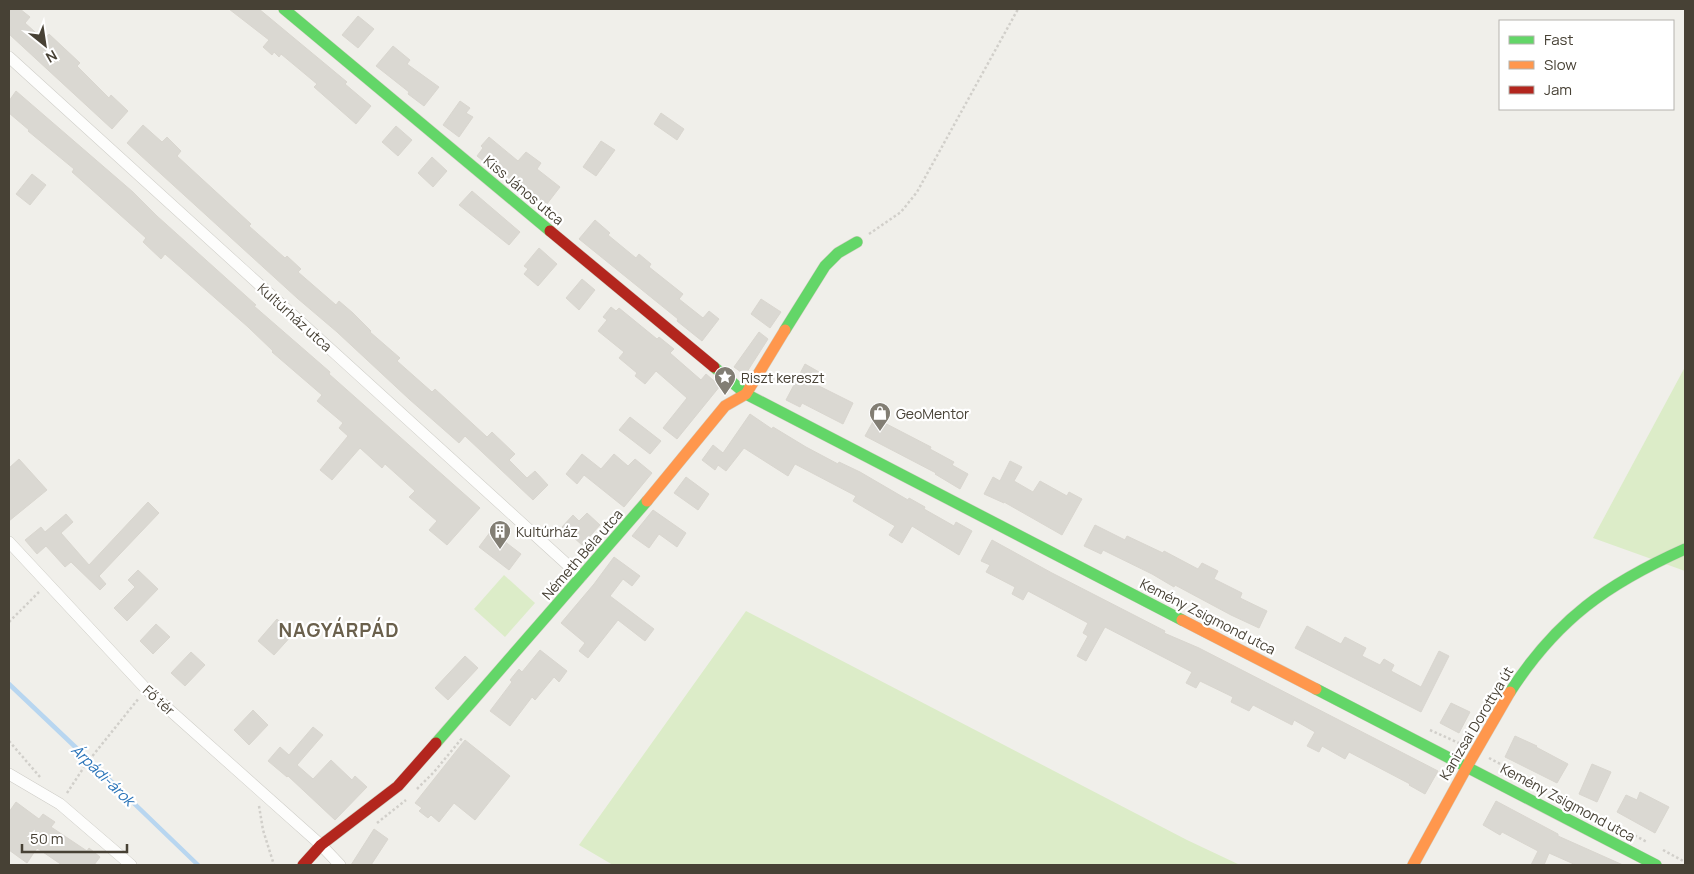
<svg xmlns="http://www.w3.org/2000/svg" width="1694" height="874" font-family="Manrope,sans-serif">
	<style>
		.green { fill: #dcecc8 }
		.lines { fill: none; stroke-linecap: round; stroke-linejoin: round }
		.stream { stroke: #b8d6f0; stroke-width: 4.5 }
		.building { fill: #dad8d2; stroke: #d9d6cf }
		.street-casing { stroke: #cecdc7; stroke-width: 12 }
		.fast-casing { stroke: #d0cdc0; stroke-width: 12 }
		.slow-casing { stroke: #d0cdc0; stroke-width: 12 }
		.jam-casing { stroke: #d0cdc0; stroke-width: 12 }
		.path { stroke: #d1cfca; stroke-width: 2.5; stroke-dasharray: 2.5 2.5; stroke-linecap: butt }
		.street { stroke: #fdfdfc; stroke-width: 11 }
		.fast { stroke: #63d668; stroke-width: 11 }
		.slow { stroke: #ff974d; stroke-width: 11 }
		.jam { stroke: #b3261e; stroke-width: 11 }
		.labels { text-anchor: middle; dominant-baseline: central; stroke-width: 4.5; stroke-linejoin: round; paint-order: stroke }
		.street-label { font-size: 14px; fill: #474135; stroke: #fff }
		.poi-label { font-size: 14px; fill: #474135; stroke: #fff; text-anchor: start }
		.water-label { font-size: 15px; font-style: italic; fill: #2973b8; stroke: #fff }
		.district-label { font-size: 19px; font-weight: bold; letter-spacing: 1px; fill: #6a604c; stroke: #fff }
	</style>
	<rect width="100%" height="100%" fill="#f0efea"/>
	<!-- green -->
	<g class="green">
		<polygon points="1685,367 1685,571 1593,538"/>
		<polygon points="504,575 535,603 505,637 474,609"/>
		<polygon points="746,611 1187,840 1240,865 613,865 579,845"/>
	</g>
	<g class="lines">
		<!-- stream -->
		<polyline class="stream" points="9,684 89,760 198,865"/>
	</g>
	<!-- building -->
	<g class="building">
		<polygon points="12,9 20,9 30,17 25,23 44,40 49,34 80,63 77,66 109,98 111,95 128,111 112,129 9,34 9,12"/>
		<polygon points="229,9 259,9 347,82 345,84 371,106 356,124 314,87 317,84 281,54 279,57 274,52 272,55 263,47 269,40"/>
		<polygon points="358,16 374,29 358,48 342,35"/>
		<polygon points="393,46 410,60 407,64 439,87 424,106 408,94 409,92 376,66"/>
		<polygon points="16,91 133,192 157,216 256,305 254,306 330,372 329,374 480,508 447,545 429,530 437,521 409,497 415,491 385,464 382,468 360,448 332,480 320,470 348,436 339,428 343,423 317,401 322,395 272,352 273,351 248,327 165,254 161,259 143,242 146,238 72,172 74,169 28,131 29,130 9,113 9,101"/>
		<polygon points="460,101 470,108 466,113 473,117 459,137 443,125"/>
		<polygon points="661,113 684,129 677,140 654,124"/>
		<polygon points="143,125 162,142 167,137 181,151 177,156 251,224 249,226 285,258 287,256 301,269 298,272 336,305 339,301 353,313 371,331 370,332 400,358 397,361 432,392 435,389 487,437 492,432 515,454 509,460 527,478 535,471 548,485 533,500 465,436 459,443 409,399 337,332 297,298 127,143"/>
		<polygon points="396,126 412,140 398,156 382,142"/>
		<polygon points="489,137 518,161 526,152 541,163 537,169 560,187 543,209 477,156 483,148 481,146"/>
		<polygon points="601,141 615,150 596,176 583,167"/>
		<polygon points="432,157 447,171 433,187 418,173"/>
		<polygon points="32,174 46,185 30,205 16,194"/>
		<polygon points="472,191 520,232 509,245 459,205"/>
		<polygon points="595,220 610,233 608,235 636,258 639,254 651,264 649,267 683,294 679,299 703,318 709,311 719,319 702,341 677,321 678,319 579,239"/>
		<polygon points="539,248 557,264 538,286 524,274 528,269 524,266"/>
		<polygon points="582,279 595,290 579,310 566,298"/>
		<polygon points="761,299 781,312 770,328 751,314"/>
		<polygon points="611,307 616,311 619,308 657,339 659,337 674,349 670,353 701,380 706,374 720,386 677,439 663,428 687,398 656,371 645,384 635,376 637,373 619,358 624,352 598,331 607,320 603,317"/>
		<polygon points="759,332 768,339 745,375 734,367"/>
		<polygon points="805,364 819,372 813,383 853,403 843,424 802,403 800,407 786,400"/>
		<polygon points="750,414 772,429 773,427 806,447 838,464 839,462 860,472 908,500 909,498 925,507 924,509 954,526 956,522 972,531 959,555 912,526 902,543 889,535 895,526 853,501 856,496 795,464 788,476 744,448 726,471 718,465 715,470 702,460 713,445 723,453"/>
		<polygon points="630,417 661,441 650,454 619,430"/>
		<polygon points="875,418 931,447 930,449 954,462 952,465 968,474 960,489 935,474 936,473 865,436"/>
		<polygon points="582,454 601,469 614,454 628,466 635,459 652,473 624,507 584,475 577,484 566,474"/>
		<polygon points="19,459 47,490 9,521 9,468"/>
		<polygon points="1010,461 1022,467 1014,481 1033,492 1040,481 1067,496 1069,492 1082,499 1062,535 1004,502 1004,503 984,494 993,477 1000,481"/>
		<polygon points="686,477 709,494 698,510 674,493"/>
		<polygon points="148,502 159,513 99,576 106,584 100,590 71,562 65,567 46,546 37,554 25,540 41,527 45,532 66,514 73,522 61,533 89,565"/>
		<polygon points="653,510 686,533 677,547 659,534 649,548 632,536"/>
		<polygon points="587,513 600,525 582,545 562,527 573,515 579,521"/>
		<polygon points="1095,525 1125,540 1127,536 1163,553 1164,551 1198,569 1202,563 1218,571 1214,579 1242,593 1240,598 1267,611 1259,628 1231,615 1175,585 1174,587 1152,574 1103,550 1101,554 1084,546"/>
		<polygon points="491,531 521,554 509,570 479,547"/>
		<polygon points="992,540 1052,573 1165,631 1164,633 1199,648 1438,771 1425,794 1409,785 1410,784 1349,752 1345,759 1322,746 1319,752 1307,746 1315,732 1294,720 1292,725 1253,705 1249,711 1231,702 1233,697 1200,681 1196,688 1186,683 1192,672 1105,627 1086,661 1077,656 1088,636 1083,633 1088,623 1028,591 1023,600 1012,594 1015,587 986,572 990,565 981,561"/>
		<polygon points="614,557 640,576 632,586 623,579 610,596 654,629 645,641 618,620 588,658 579,651 585,643 561,623 594,584"/>
		<polygon points="138,570 158,589 127,621 114,608 135,587 128,580"/>
		<polygon points="277,619 293,634 274,655 258,641"/>
		<polygon points="156,624 170,637 153,654 140,641"/>
		<polygon points="1307,626 1341,644 1345,637 1366,648 1362,656 1380,665 1384,659 1394,665 1391,671 1421,687 1439,651 1449,656 1421,712 1295,648"/>
		<polygon points="540,650 567,671 559,682 554,677 535,700 532,697 510,726 490,711 512,682 510,680 519,669 522,672"/>
		<polygon points="191,652 205,665 185,686 171,673"/>
		<polygon points="465,656 478,668 448,700 435,688"/>
		<polygon points="1451,703 1470,712 1459,733 1440,723"/>
		<polygon points="253,710 268,725 249,745 234,730"/>
		<polygon points="313,727 323,735 297,765 313,779 331,760 352,780 355,776 367,787 335,820 288,776 287,777 268,761 280,747 289,755"/>
		<polygon points="1515,736 1537,746 1536,747 1568,764 1557,783 1505,757"/>
		<polygon points="465,740 510,776 475,820 454,803 439,822 431,815 428,818 419,811 422,808 415,803"/>
		<polygon points="1592,764 1611,772 1597,802 1579,794"/>
		<polygon points="1640,792 1669,807 1655,833 1617,812 1626,795 1637,800"/>
		<polygon points="1496,801 1558,834 1558,836 1623,865 1576,865 1549,853 1544,865 1531,865 1538,851 1502,832 1500,835 1483,825"/>
		<polygon points="16,802 39,819 43,814 55,822 51,827 87,851 89,848 100,857 94,865 62,865 37,848 27,863 9,850 9,812"/>
		<polygon points="374,829 388,839 371,865 351,865"/>
	</g>
	<g class="lines">
		<!-- street casing -->
		<g class="street-casing">
			<g id="street">
				<polyline points="9,57 581,577"/>
				<polyline points="9,542 146,689 321,845 340,865"/>
				<polyline points="9,774 60,804 131,865"/>
			</g>
		</g>
		<!-- fast casing -->
		<g class="fast-casing">
			<g id="fast">
				<polyline points="284,9 550,231"/>
				<polyline points="785,330 825,266 838,253 857,242"/>
				<polyline points="714,367 746,394 1182,620"/>
				<polyline points="1316,689 1656,865"/>
				<path d="M1510 692C1557 619 1607 584 1685 549"/>
				<polyline points="436,743 647,501"/>
			</g>
		</g>
		<!-- slow casing -->
		<g class="slow-casing">
			<g id="slow">
				<polyline points="647,501 725,406 746,394 785,330"/>
				<polyline points="1182,620 1316,689"/>
				<polyline points="1413,865 1469,763 1510,692"/>
			</g>
		</g>
		<!-- jam casing -->
		<g class="jam-casing">
			<g id="jam">
				<polyline points="550,231 714,367"/>
				<polyline points="303,865 321,845 398,786 436,743"/>
			</g>
		</g>
		<!-- path -->
		<g class="path">
			<polyline points="869,234 901,212 917,192 1018,9"/>
			<polyline points="9,622 39,592"/>
			<polyline points="1430,730 1461,744"/>
			<polyline points="9,741 40,777"/>
			<polyline points="1489,758 1647,842"/>
			<polyline points="417,789 434,772 463,737"/>
			<polyline points="67,793 86,764 139,698"/>
			<polyline points="259,806 263,830 274,865"/>
			<polyline points="377,823 406,800"/>
			<polyline points="1663,850 1685,862"/>
		</g>
		<!-- street -->
		<use href="#street" class="street"/>
		<!-- fast -->
		<use href="#fast" class="fast"/>
		<!-- slow -->
		<use href="#slow" class="slow"/>
		<!-- jam -->
		<use href="#jam" class="jam"/>
	</g>
	<!-- icons -->
	<defs>
		<g id="sight-pin" transform="scale(1.125)"><path d="M0 17L-7.5 6A9.5 9.5 0 1 1 7.5 6Z" fill="#827e74" stroke="#fff"/><path d="M0-6L1.8-2.2L6-1.7L2.9 1.2L3.7 5.4L0 3.3L-3.7 5.4L-2.9 1.2L-6-1.7L-1.8-2.2Z" fill="#fff"/></g>
		<g id="shop-pin" transform="scale(1.125)"><path d="M0 17L-7.5 6A9.5 9.5 0 1 1 7.5 6Z" fill="#827e74" stroke="#fff"/><path d="M-5-2.5h2.3a2.7 3.5 0 0 1 5.4 0H5L5.5 6h-11ZM-1.5-2.5h3a1.5 2.3 0 0 0-3 0Z" fill="#fff"/></g>
		<g id="building-pin" transform="scale(1.125)"><path d="M0 17L-7.5 6A9.5 9.5 0 1 1 7.5 6Z" fill="#827e74" stroke="#fff"/><path d="M-4-6H4V6H1V3H-1V6H-4ZM-2.5-4.3h1.7v1.8h-1.7ZM.8-4.3h1.7v1.8H.8ZM-2.5-1h1.7V.8h-1.7ZM.8-1h1.7V.8H.8Z" fill="#fff"/></g>
	</defs>
	<g fill-rule="evenodd">
		<use href="#sight-pin" x="725" y="377"/>
		<use href="#shop-pin" x="880" y="413"/>
		<use href="#building-pin" x="500" y="531"/>
	</g>
	<g class="labels">
		<!-- street labels -->
		<g class="street-label">
			<text transform="translate(524 190) rotate(40)">Kiss János utca</text>
			<text transform="translate(295 317) rotate(42)">Kultúrház utca</text>
			<text transform="translate(582 554) rotate(-49)">Németh Béla utca</text>
			<text transform="translate(1208 616) rotate(27)">Kemény Zsigmond utca</text>
			<text transform="translate(159 700) rotate(42)">Fő tér</text>
			<text transform="translate(1476 723) rotate(-59)">Kanizsai Dorottya út</text>
			<text transform="translate(1568 802) rotate(28)">Kemény Zsigmond utca</text>
		</g>
		<!-- poi labels -->
		<g class="poi-label">
			<text x="741" y="377">Riszt kereszt</text>
			<text x="896" y="413">GeoMentor</text>
			<text x="516" y="531">Kultúrház</text>
		</g>
		<!-- water labels -->
		<g class="water-label">
			<text transform="translate(103 775) rotate(44)">Árpádi-árok</text>
		</g>
		<!-- district labels -->
		<g class="district-label">
			<text x="339" y="630">NAGYÁRPÁD</text>
		</g>
	</g>
	<!-- border -->
	<rect width="1694" height="874" fill="none" stroke="#474135" stroke-width="20"/>
	<!-- legend -->
	<rect x="1499" y="20" width="175" height="90" fill="#ffffff" stroke="#b5b3ae"/>
	<rect x="1509" y="36" width="25" height="8" fill="#63d668" stroke="#b5b3ae"/>
	<text x="1544" y="45" font-size="15" fill="#474135">Fast</text>
	<rect x="1509" y="61" width="25" height="8" fill="#ff974d" stroke="#b5b3ae"/>
	<text x="1544" y="70" font-size="15" fill="#474135">Slow</text>
	<rect x="1509" y="86" width="25" height="8" fill="#b3261e" stroke="#b5b3ae"/>
	<text x="1544" y="95" font-size="15" fill="#474135">Jam</text>
	<!-- north arrow -->
	<g transform="translate(45 45) rotate(150)" stroke="#ffffff" stroke-width="4" paint-order="stroke">
	<path d="M0-4L9 19L0 12L-9 19Z" fill="#474135"/>
	<text y="-8" font-size="14" font-weight="bold" text-anchor="middle" fill="#474135">N</text>
	</g>
	<!-- scale -->
	<path d="M22 844v8h105v-8" fill="none" stroke="#474135" stroke-width="2.5"/>
	<text x="30" y="844" font-size="15" fill="#474135" stroke="#ffffff" stroke-width="4" paint-order="stroke">50 m</text>
</svg>
